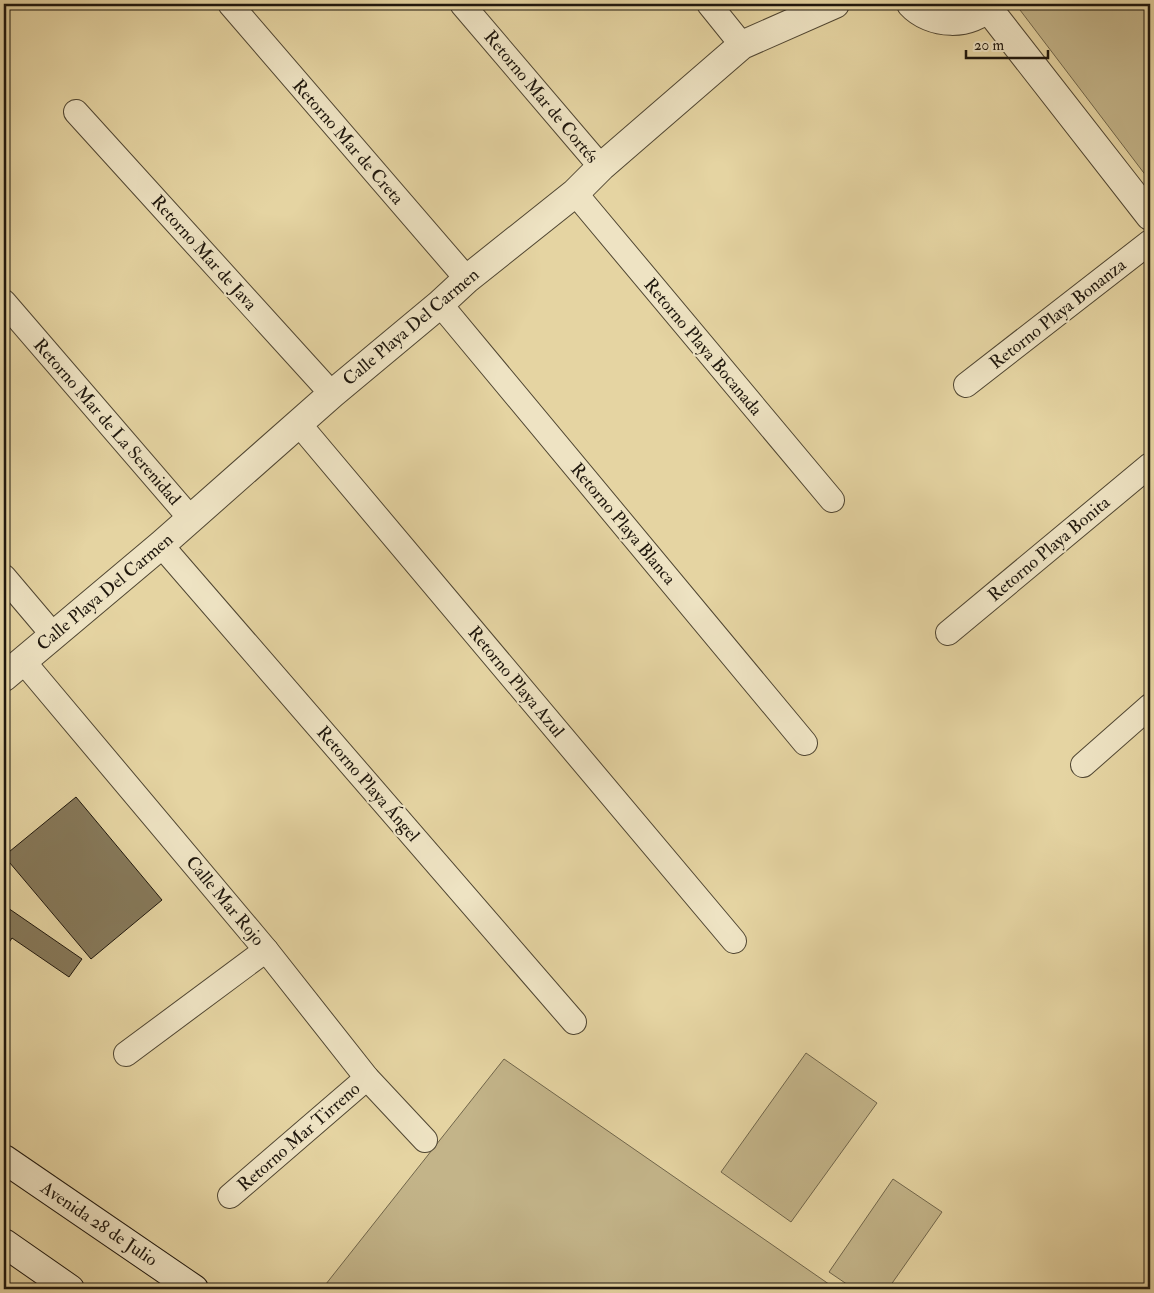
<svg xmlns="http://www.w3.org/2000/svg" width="1154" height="1293" font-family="'IM FELL Double Pica',serif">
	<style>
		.green { fill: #c3b489; stroke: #71664b }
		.building { fill: #86795a; stroke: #1f170d }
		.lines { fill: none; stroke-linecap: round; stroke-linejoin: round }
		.minor-casing { stroke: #504632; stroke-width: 26 }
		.tertiary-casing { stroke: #504632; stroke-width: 30 }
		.secondary-casing { stroke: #1f170d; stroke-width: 30 }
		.minor { stroke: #eee3c3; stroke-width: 24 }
		.tertiary { stroke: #eee3c3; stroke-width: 28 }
		.secondary { stroke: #eee3c3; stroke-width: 28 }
		.labels { text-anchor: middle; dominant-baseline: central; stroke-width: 4.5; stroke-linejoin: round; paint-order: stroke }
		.street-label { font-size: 18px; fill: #1f170d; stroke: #eee3c3 }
	</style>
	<rect width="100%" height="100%" fill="#e5d4a2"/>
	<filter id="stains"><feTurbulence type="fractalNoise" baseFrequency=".004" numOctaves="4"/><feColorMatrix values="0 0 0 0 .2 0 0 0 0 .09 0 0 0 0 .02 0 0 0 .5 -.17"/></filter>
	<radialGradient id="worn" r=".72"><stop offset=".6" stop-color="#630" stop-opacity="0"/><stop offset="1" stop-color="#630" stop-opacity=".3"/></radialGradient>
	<!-- green -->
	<g class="green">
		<polygon points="1018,4 1150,4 1150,181 1020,10"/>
		<polygon points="806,1053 877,1103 791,1222 721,1172"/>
		<polygon points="504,1059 836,1289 322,1289"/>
		<polygon points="893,1179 942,1212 888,1289 854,1289 829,1272"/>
	</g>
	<!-- building -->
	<g class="building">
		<polygon points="76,797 162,900 91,959 4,856"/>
		<polygon points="8,908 82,959 69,977 12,938 4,950 4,914"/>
	</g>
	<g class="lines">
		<!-- minor casing -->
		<g class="minor-casing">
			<g id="minor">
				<polyline points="230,4 467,279"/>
				<polyline points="462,4 601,167"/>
				<polyline points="709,4 742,45"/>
				<polyline points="76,112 332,394"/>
				<polyline points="575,193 832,500"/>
				<polyline points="4,302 191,519"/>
				<polyline points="440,304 805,743"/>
				<polyline points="966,385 1150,242"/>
				<polyline points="299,424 734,941"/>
				<polyline points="161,545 574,1022"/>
				<polyline points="4,577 54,636"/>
				<polyline points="948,633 1150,465"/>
				<polyline points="23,661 266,950 367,1078 425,1140"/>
				<polyline points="1083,765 1150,706"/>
				<polyline points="126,1054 266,950"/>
				<polyline points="230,1196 367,1078"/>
			</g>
		</g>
		<!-- tertiary casing -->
		<g class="tertiary-casing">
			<g id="tertiary">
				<path d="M911 4C930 25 972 28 990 4"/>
				<polyline points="987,7 1150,216"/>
				<polyline points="4,677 161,545 332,394 440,304 467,279 575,193 601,167 742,45 835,4"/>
			</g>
		</g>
		<!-- secondary casing -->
		<g class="secondary-casing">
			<g id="secondary">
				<polyline points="4,1159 194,1289"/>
				<polyline points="4,1243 70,1289"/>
			</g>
		</g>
		<!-- minor -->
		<use href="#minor" class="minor"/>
		<!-- tertiary -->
		<use href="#tertiary" class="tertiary"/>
		<!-- secondary -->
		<use href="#secondary" class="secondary"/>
	</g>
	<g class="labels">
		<!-- street labels -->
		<g class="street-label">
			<text transform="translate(541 97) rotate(50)">Retorno Mar de Cortés</text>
			<text transform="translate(348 142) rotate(49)">Retorno Mar de Creta</text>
			<text transform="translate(204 253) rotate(48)">Retorno Mar de Java</text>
			<text transform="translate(1058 314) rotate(-38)">Retorno Playa Bonanza</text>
			<text transform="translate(411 327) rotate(-40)">Calle Playa Del Carmen</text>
			<text transform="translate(703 347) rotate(50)">Retorno Playa Bocanada</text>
			<text transform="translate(107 422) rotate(49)">Retorno Mar de La Serenidad</text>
			<text transform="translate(623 524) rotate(50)">Retorno Playa Blanca</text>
			<text transform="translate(1049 549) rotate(-40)">Retorno Playa Bonita</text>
			<text transform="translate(105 592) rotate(-40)">Calle Playa Del Carmen</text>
			<text transform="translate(516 682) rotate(50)">Retorno Playa Azul</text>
			<text transform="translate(368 784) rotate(49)">Retorno Playa Ángel</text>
			<text transform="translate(225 901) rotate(50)">Calle Mar Rojo</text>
			<text transform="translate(299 1137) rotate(-41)">Retorno Mar Tirreno</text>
			<text transform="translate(99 1224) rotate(34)">Avenida 28 de Julio</text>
		</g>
	</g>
	<!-- margin -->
	<rect width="1154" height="1293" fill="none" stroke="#e5d4a2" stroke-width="20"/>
	<rect x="5" y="5" width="1144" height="1283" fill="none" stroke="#1f170d" stroke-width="2.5"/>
	<rect x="10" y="10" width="1134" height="1273" fill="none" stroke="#1f170d"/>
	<!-- scale -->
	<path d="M966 50v8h82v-8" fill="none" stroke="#1f170d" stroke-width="2.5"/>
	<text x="974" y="50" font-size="15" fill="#1f170d" stroke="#eee3c3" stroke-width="4" paint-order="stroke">20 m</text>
	<rect width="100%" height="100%" filter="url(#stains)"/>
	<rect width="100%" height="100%" fill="url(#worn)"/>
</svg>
